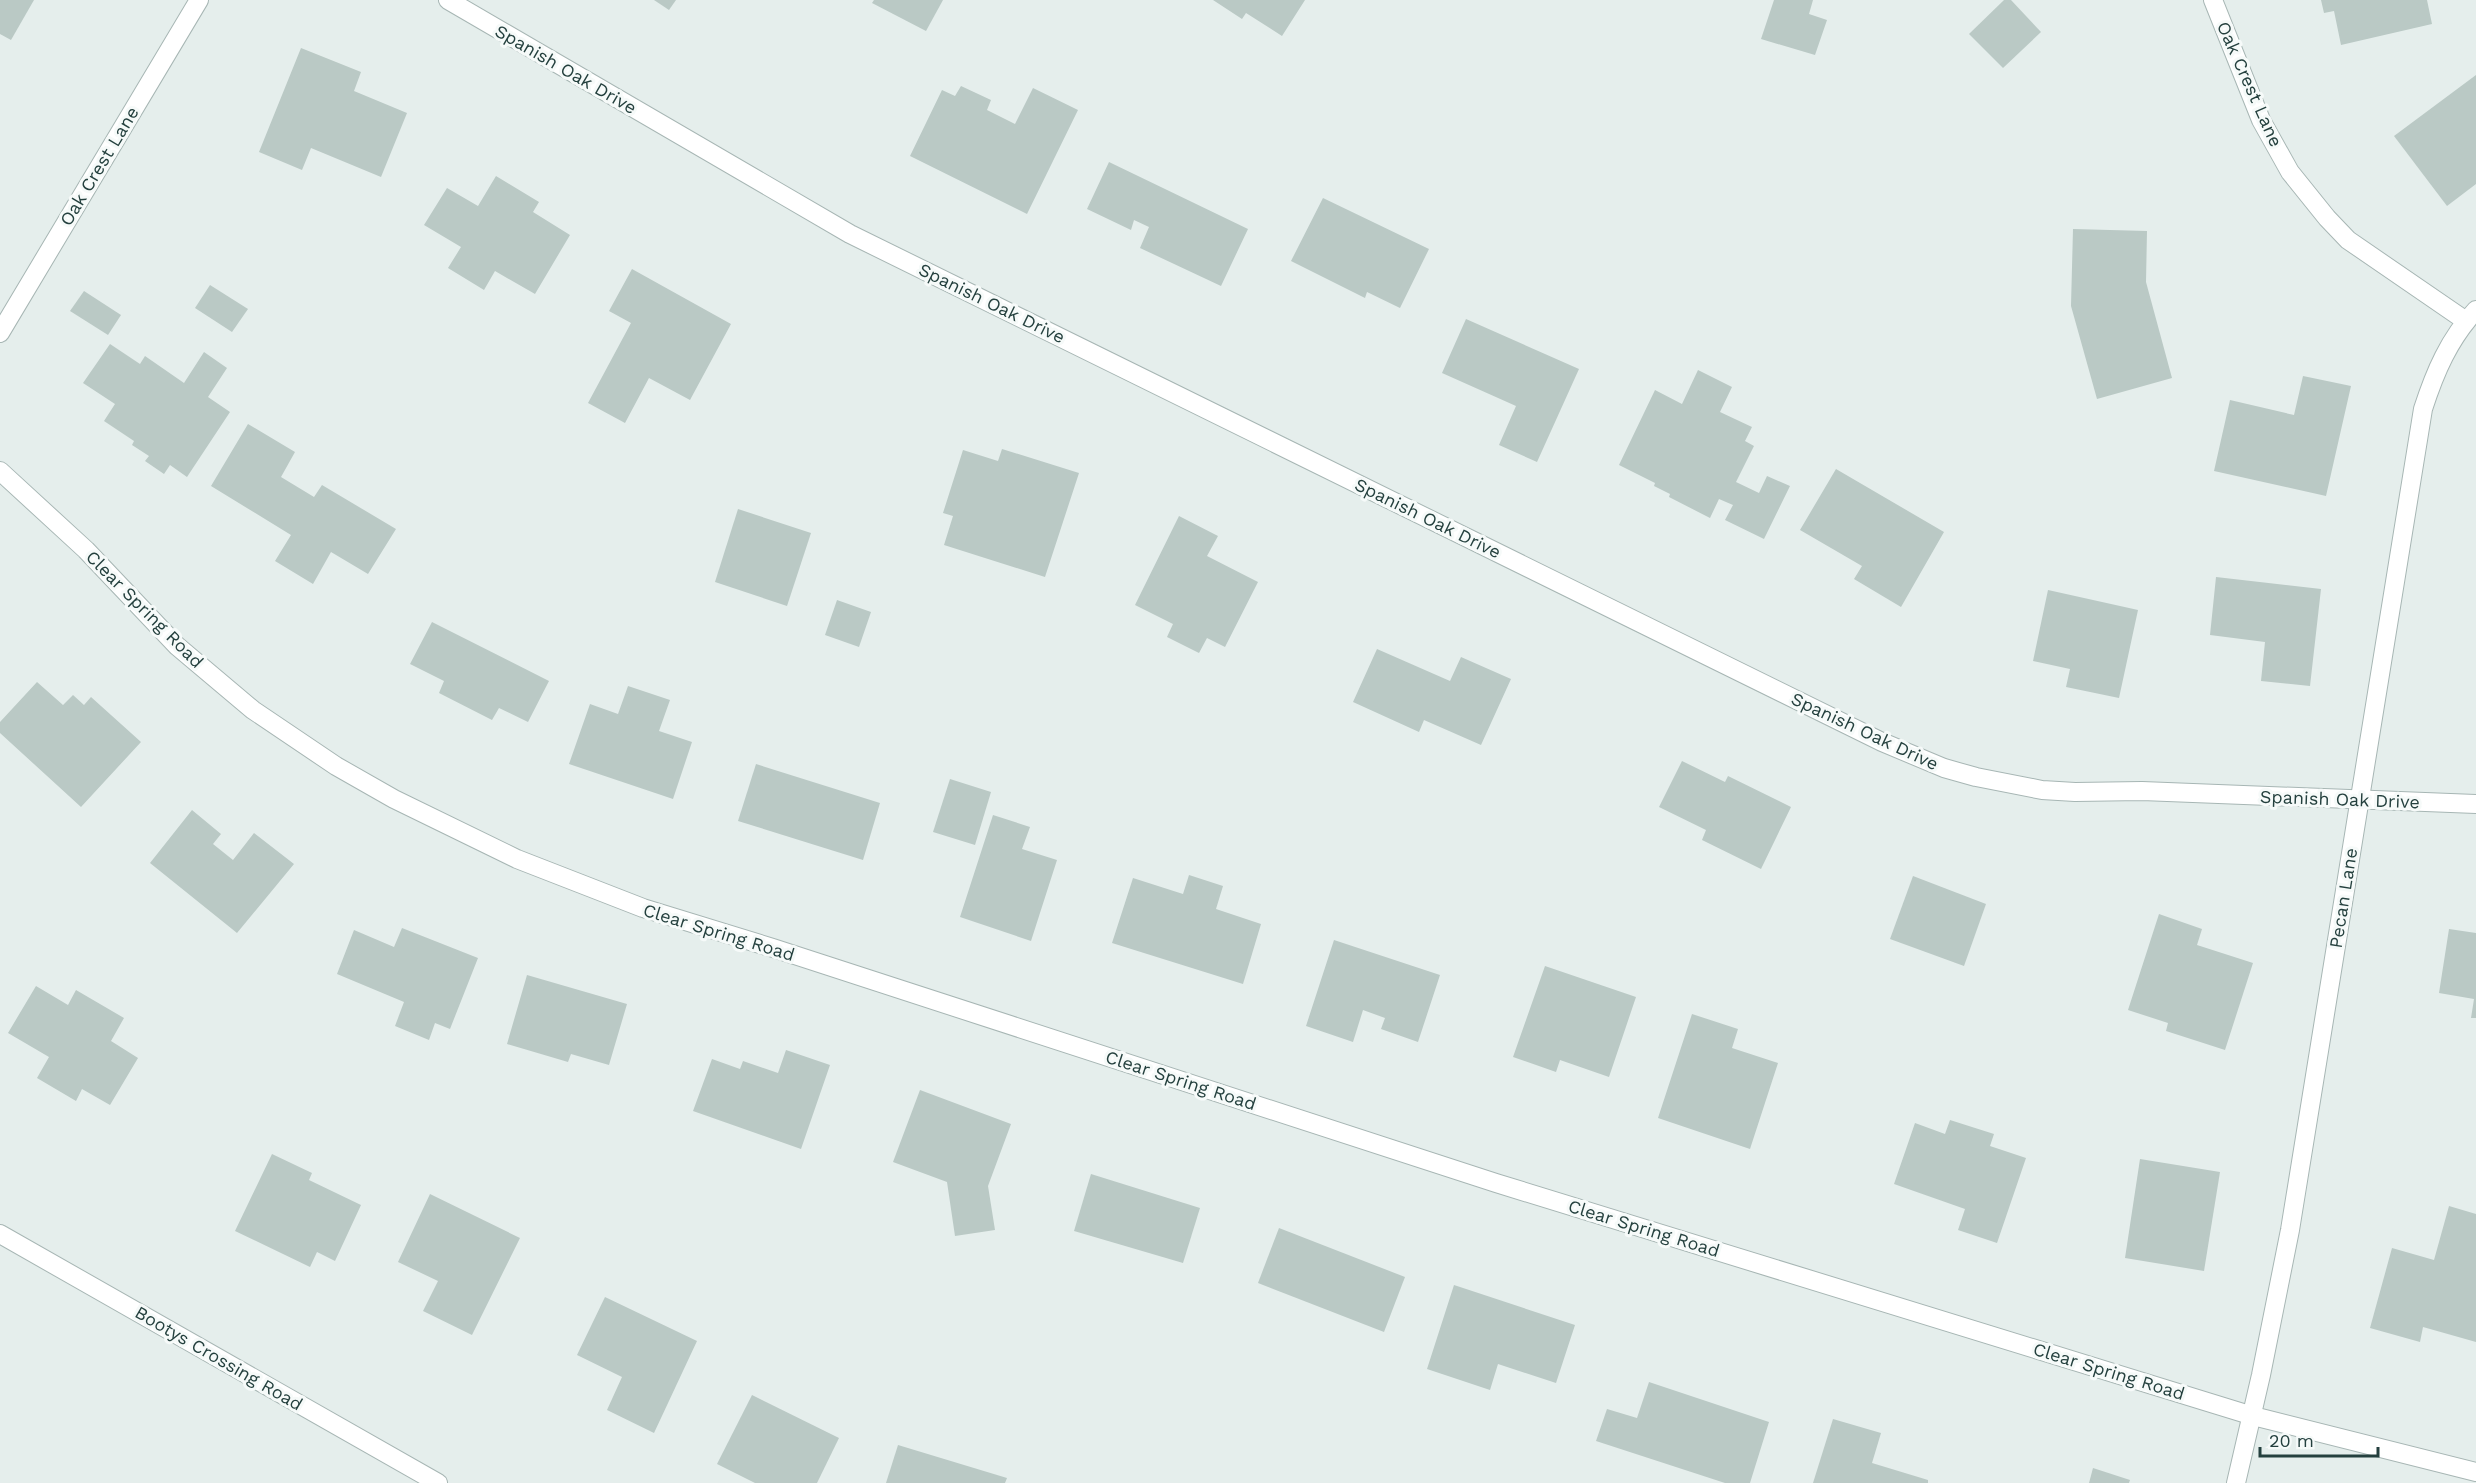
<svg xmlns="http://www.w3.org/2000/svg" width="2476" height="1483" font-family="'Work Sans',sans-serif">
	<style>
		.building { fill: #bac9c5 }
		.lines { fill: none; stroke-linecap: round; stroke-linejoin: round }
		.minor-casing { stroke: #a7b6b4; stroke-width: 20 }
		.minor { stroke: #fff; stroke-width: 18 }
		.labels { text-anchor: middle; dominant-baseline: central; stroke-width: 6; stroke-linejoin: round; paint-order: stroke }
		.street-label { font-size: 18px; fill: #24403e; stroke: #f6faf9 }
	</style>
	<rect width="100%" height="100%" fill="#e5eeec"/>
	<!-- building -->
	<g class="building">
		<polygon points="0,0 34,0 11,40 0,34"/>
		<polygon points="654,0 676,0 669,10"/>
		<polygon points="874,0 943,0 926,31 872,3"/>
		<polygon points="1213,0 1305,0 1282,36 1246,13 1242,19"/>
		<polygon points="1774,0 1813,0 1809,14 1827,20 1815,55 1761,39"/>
		<polygon points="2004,0 2011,0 2041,32 2003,68 1969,34"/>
		<polygon points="2321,0 2427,0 2432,24 2341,45 2334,11 2324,13"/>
		<polygon points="301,48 361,72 354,91 407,113 381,177 311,148 302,170 259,152"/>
		<polygon points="2476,75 2476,184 2447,206 2394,136"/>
		<polygon points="961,86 991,100 987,110 1015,124 1033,88 1078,110 1027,214 910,156 942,90 955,96"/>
		<polygon points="1109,162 1248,229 1221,286 1140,248 1149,227 1134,220 1131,230 1087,209"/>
		<polygon points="496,176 539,202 533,212 570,235 535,294 495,271 484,290 448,268 461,247 424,225 447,188 478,206"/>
		<polygon points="1323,198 1429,249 1400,308 1367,292 1365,298 1291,261"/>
		<polygon points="2073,229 2147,231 2146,282 2172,378 2097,399 2071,306"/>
		<polygon points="632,269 731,324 690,400 649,378 625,423 588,403 631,323 609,311"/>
		<polygon points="210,285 248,309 232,332 195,308"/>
		<polygon points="84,291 121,315 108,335 70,311"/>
		<polygon points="1466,319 1579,369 1537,462 1499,445 1516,406 1442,373"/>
		<polygon points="110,344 140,364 145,356 184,383 204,352 227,368 208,397 230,412 187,477 170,465 164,474 145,461 149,456 132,445 134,441 104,421 115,404 83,383"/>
		<polygon points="1698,370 1732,387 1720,412 1752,427 1745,441 1754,446 1736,482 1759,493 1767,476 1790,486 1764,539 1725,520 1733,505 1719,499 1710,518 1669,497 1670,494 1654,486 1655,483 1619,465 1655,390 1682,404"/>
		<polygon points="2303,376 2351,386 2326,496 2214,471 2230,400 2294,415"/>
		<polygon points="248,424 295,452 281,477 314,497 322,485 396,529 368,574 331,552 313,584 275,561 291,535 211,486"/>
		<polygon points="1002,449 1079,473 1045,577 944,545 953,516 943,513 963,450 998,461"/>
		<polygon points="1836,469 1944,532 1901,607 1854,579 1862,566 1800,530"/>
		<polygon points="738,509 811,533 787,606 715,582"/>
		<polygon points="1179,516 1218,536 1207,556 1258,582 1225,647 1207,638 1199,653 1167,637 1173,624 1135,605"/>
		<polygon points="2216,577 2321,589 2310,686 2261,681 2265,642 2210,635"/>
		<polygon points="2048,590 2138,610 2119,698 2066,687 2070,669 2033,661"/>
		<polygon points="837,600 871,612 859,647 825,635"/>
		<polygon points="432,622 549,681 528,722 499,708 492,720 439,693 444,681 410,664"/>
		<polygon points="1377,649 1450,681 1461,657 1511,679 1481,745 1424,720 1419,732 1353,702"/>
		<polygon points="37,682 63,705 73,695 84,705 91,697 141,742 81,807 0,733 0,722"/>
		<polygon points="628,686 670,700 659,731 692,742 673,799 569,764 590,704 618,714"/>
		<polygon points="1682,761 1725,782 1728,776 1791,807 1761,869 1702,840 1706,830 1659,807"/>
		<polygon points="756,764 880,803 863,860 738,821"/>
		<polygon points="950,779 991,792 975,845 933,832"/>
		<polygon points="192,810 221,834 213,844 233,860 254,833 294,864 237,933 150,863"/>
		<polygon points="993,815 1030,827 1022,849 1057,860 1031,941 960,917"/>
		<polygon points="1189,875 1223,886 1216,909 1261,924 1243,984 1112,943 1133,878 1183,894"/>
		<polygon points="1913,876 1986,904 1964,966 1890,939"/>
		<polygon points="2159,914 2202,929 2197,945 2253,963 2225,1050 2166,1031 2168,1023 2128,1010"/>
		<polygon points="402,928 478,958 450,1029 435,1023 429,1040 395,1026 404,1002 337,974 354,930 394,947"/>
		<polygon points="2449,929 2476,933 2476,1018 2471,1018 2474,999 2439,993"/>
		<polygon points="1334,940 1440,975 1418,1042 1381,1029 1385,1018 1363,1010 1353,1042 1306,1026"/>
		<polygon points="1545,966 1636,997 1609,1077 1560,1060 1556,1072 1513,1057"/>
		<polygon points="527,975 627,1004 609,1065 571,1054 568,1062 507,1044"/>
		<polygon points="36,986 68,1005 76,990 124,1018 111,1041 138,1058 110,1105 82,1089 76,1101 37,1078 49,1057 8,1033"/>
		<polygon points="1692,1014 1738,1029 1732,1048 1778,1063 1750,1149 1658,1118"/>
		<polygon points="786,1050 830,1065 801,1149 693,1111 712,1059 740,1069 743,1061 778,1073"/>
		<polygon points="920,1090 1011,1124 988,1186 995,1230 955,1236 947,1182 893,1162"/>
		<polygon points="1950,1120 1994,1134 1990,1146 2026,1158 1997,1243 1958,1230 1965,1209 1894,1184 1915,1123 1945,1134"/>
		<polygon points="272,1154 312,1173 309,1180 361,1205 335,1261 317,1252 310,1267 235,1231"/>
		<polygon points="2140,1159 2220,1172 2204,1271 2125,1258"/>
		<polygon points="1091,1174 1200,1208 1183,1263 1074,1231"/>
		<polygon points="430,1194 520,1238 472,1335 423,1311 438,1281 398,1262"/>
		<polygon points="2449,1206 2476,1214 2476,1342 2423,1327 2420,1342 2370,1328 2392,1248 2434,1260"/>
		<polygon points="1279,1228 1405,1277 1384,1332 1258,1283"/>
		<polygon points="1454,1285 1575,1325 1556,1383 1498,1364 1490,1390 1427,1369"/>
		<polygon points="605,1297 697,1341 654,1433 607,1410 622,1377 577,1355"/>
		<polygon points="1649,1382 1769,1422 1750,1483 1725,1483 1596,1441 1607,1409 1637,1418"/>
		<polygon points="752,1395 839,1438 817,1483 755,1483 717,1464"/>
		<polygon points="1833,1419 1881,1433 1872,1463 1928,1480 1928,1483 1813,1483"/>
		<polygon points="898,1445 1007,1478 1005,1483 886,1483"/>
		<polygon points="2093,1468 2130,1480 2129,1483 2089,1483"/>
	</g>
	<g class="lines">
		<!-- minor casing -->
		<g class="minor-casing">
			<g id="minor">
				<polyline points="448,0 850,234 1882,742 1944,768 1976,777 2042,790 2075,792 2142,791 2476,804"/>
				<polyline points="2213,0 2261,120 2290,172 2327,218 2348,240 2466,321"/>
				<polyline points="0,333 199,0"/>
				<polyline points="0,471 86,550 177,646 253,710 336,766 394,799 517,859 643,908 773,948 1496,1183 2253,1416 2476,1472"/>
				<polyline points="0,1234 438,1483"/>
				<path d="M2236 1483 2261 1375 2290 1230 2423 409C2435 372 2449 339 2476 310"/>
			</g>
		</g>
		<!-- minor -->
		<use href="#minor" class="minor"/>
	</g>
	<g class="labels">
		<!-- street labels -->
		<g class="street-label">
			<text transform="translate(566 69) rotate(30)">Spanish Oak Drive</text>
			<text transform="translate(2250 84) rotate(66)">Oak Crest Lane</text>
			<text transform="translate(99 166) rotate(-59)">Oak Crest Lane</text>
			<text transform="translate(992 303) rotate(26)">Spanish Oak Drive</text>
			<text transform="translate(1428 518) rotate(26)">Spanish Oak Drive</text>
			<text transform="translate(145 609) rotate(45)">Clear Spring Road</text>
			<text transform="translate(1865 731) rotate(25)">Spanish Oak Drive</text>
			<text transform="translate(2340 799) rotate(2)">Spanish Oak Drive</text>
			<text transform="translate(2343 898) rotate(-81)">Pecan Lane</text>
			<text transform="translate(719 932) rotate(17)">Clear Spring Road</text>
			<text transform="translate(1181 1080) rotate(18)">Clear Spring Road</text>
			<text transform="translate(1644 1228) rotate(17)">Clear Spring Road</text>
			<text transform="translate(219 1358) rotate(30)">Bootys Crossing Road</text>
			<text transform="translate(2109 1371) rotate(17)">Clear Spring Road</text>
		</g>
	</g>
	<!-- scale -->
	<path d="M2260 1447v9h118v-9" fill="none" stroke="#24403e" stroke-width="3"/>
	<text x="2269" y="1447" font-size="18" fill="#24403e" stroke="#f6faf9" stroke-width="4.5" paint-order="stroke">20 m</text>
</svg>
